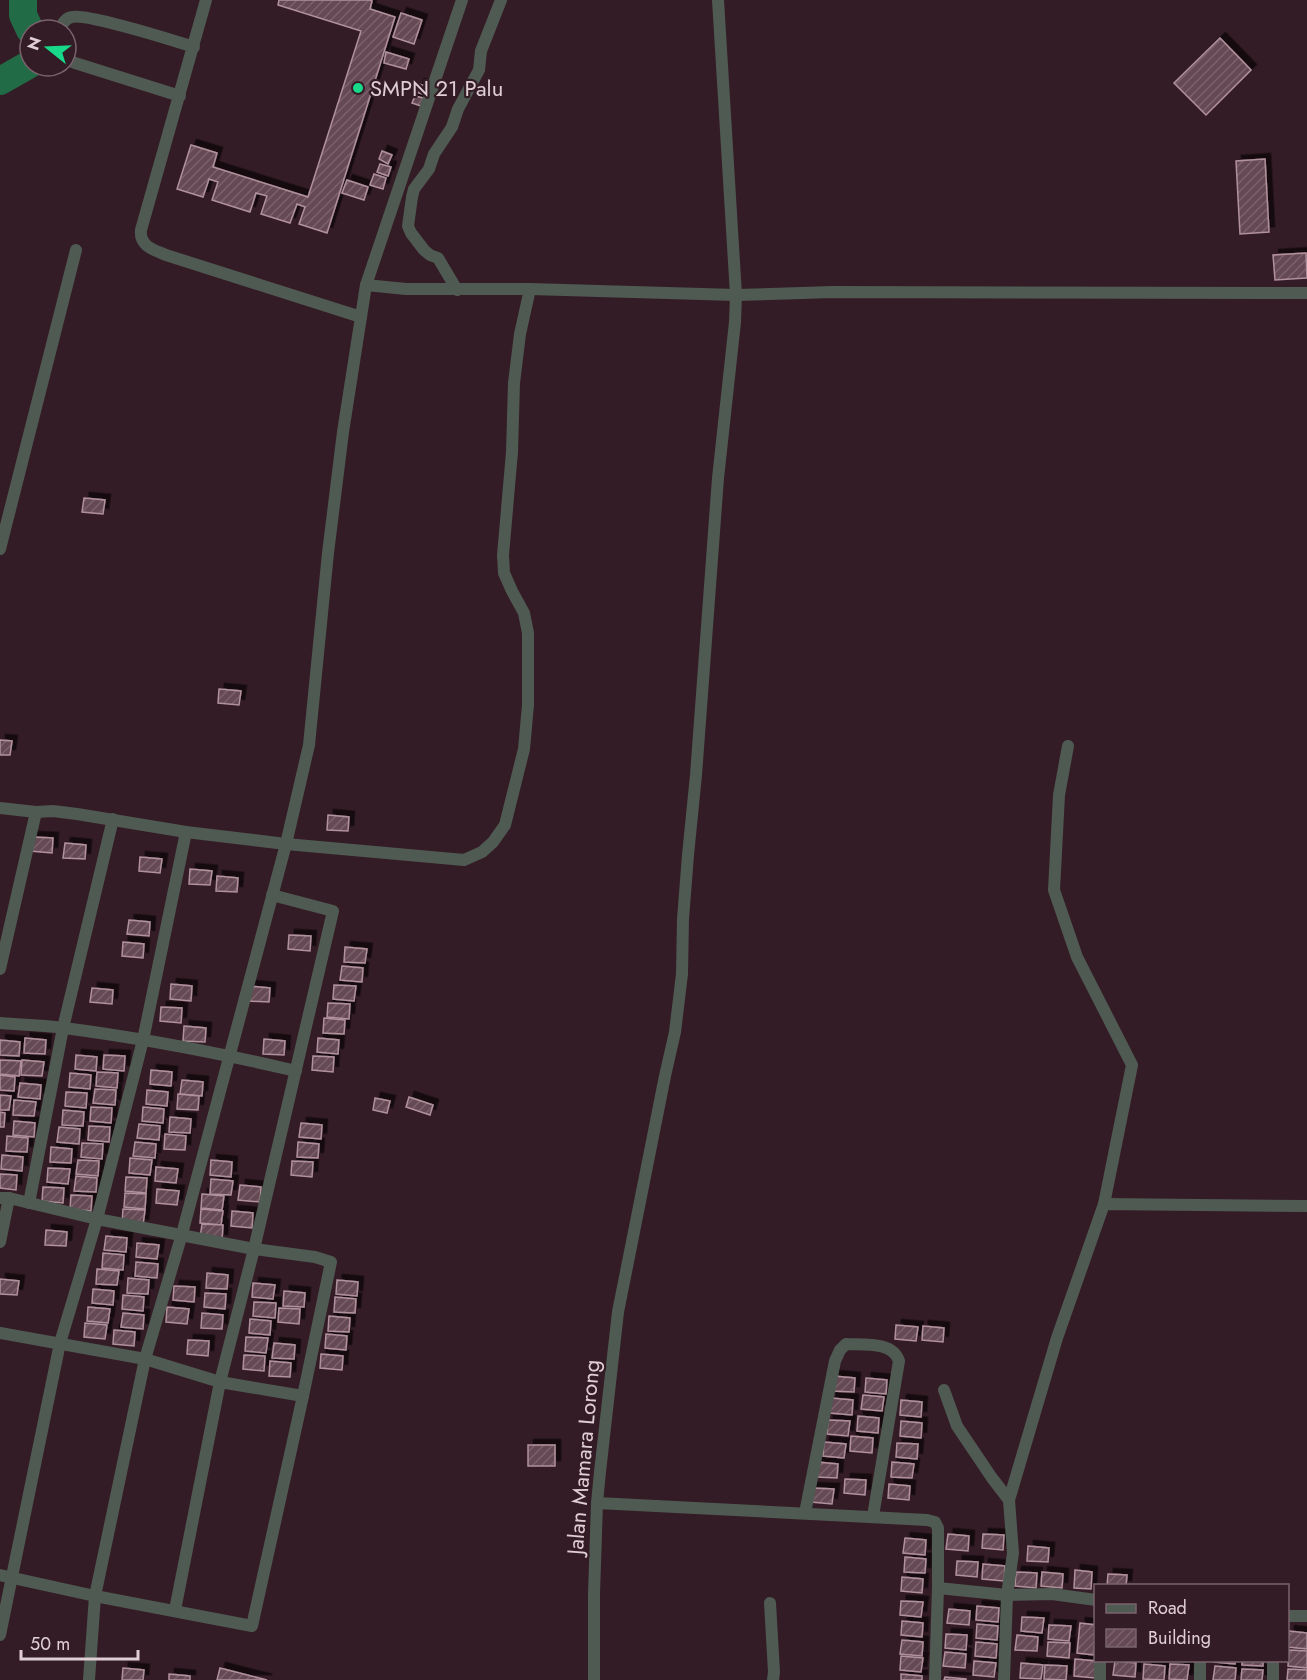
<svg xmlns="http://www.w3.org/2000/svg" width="1307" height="1680" font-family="Jost,sans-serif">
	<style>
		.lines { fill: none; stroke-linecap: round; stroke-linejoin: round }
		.river { stroke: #216b46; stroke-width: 28 }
		.building { fill: url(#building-hatch); stroke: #b1919d; stroke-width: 1.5; filter: url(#shadow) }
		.minor { stroke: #4f5a53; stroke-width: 12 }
		.poi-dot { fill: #18d989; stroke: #341c26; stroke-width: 2 }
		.labels { text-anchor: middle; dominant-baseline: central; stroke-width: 4.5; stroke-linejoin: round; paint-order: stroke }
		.poi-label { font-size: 22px; fill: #e0ced5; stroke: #341c26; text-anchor: start }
		.street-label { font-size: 22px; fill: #e0ced5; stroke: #341c26 }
	</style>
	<defs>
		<pattern id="building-hatch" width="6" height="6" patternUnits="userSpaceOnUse" patternTransform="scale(1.5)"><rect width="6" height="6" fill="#654954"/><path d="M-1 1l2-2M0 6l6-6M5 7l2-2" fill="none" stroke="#7b626c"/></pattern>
		<filter id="shadow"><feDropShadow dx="5.5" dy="-5.5" stdDeviation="0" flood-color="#0009"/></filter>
	</defs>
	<rect width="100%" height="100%" fill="#341c26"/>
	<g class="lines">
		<!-- river -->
		<g class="river">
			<polyline points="23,0 23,15 30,30"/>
			<polyline points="0,81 30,64"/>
		</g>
	</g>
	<!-- building -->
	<g class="building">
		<polygon points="279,0 370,0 372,1 370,9 395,17 327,233 299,224 305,207 297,204 290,223 261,214 267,196 256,193 250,212 212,200 218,182 209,179 203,197 177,189 191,145 217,153 213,167 308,197 361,31 278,5"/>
		<polygon points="401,13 422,20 414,44 393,37"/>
		<polygon points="1220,38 1251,70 1206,115 1174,83"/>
		<polygon points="386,52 409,59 406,69 384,63"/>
		<polygon points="419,84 429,87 426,95 416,92"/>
		<polygon points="415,96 427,99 424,107 412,103"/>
		<polygon points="382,151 392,155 388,164 379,159"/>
		<polygon points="1265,159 1269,232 1240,234 1236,161"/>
		<polygon points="380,164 391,167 388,176 377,172"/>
		<polygon points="374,174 386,178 383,189 370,185"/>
		<polygon points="347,180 368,187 364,200 342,193"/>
		<polygon points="1306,253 1307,278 1275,280 1273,255"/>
		<polygon points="84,498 105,500 103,514 82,512"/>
		<polygon points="219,689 241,691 239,705 218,703"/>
		<polygon points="0,740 12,741 10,755 0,755"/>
		<polygon points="328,815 349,817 348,831 327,830"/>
		<polygon points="32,837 53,838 52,853 30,851"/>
		<polygon points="65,843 86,845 85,859 63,858"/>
		<polygon points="140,857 162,859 160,873 139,871"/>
		<polygon points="190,869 212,871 210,885 189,884"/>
		<polygon points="217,876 238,878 237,892 216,891"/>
		<polygon points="129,920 150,922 149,936 127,934"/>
		<polygon points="289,935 311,936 310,951 288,949"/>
		<polygon points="123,942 144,944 143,958 122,956"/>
		<polygon points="345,947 367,949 365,963 344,962"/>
		<polygon points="342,966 363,968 362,982 340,980"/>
		<polygon points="171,984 192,986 191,1001 170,999"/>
		<polygon points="334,985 356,986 354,1001 333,999"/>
		<polygon points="249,986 270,988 269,1002 248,1001"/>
		<polygon points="92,988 113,990 112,1004 90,1002"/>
		<polygon points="328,1003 350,1004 349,1019 327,1017"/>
		<polygon points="161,1007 182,1008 181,1023 160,1021"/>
		<polygon points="324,1018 345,1020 344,1034 323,1033"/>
		<polygon points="184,1026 206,1028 205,1042 183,1041"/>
		<polygon points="25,1038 46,1040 45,1054 24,1053"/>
		<polygon points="318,1038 339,1040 338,1054 317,1052"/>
		<polygon points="264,1039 285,1041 284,1055 263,1054"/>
		<polygon points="0,1040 20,1042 19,1056 0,1055"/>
		<polygon points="76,1055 97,1057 96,1071 75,1069"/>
		<polygon points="104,1055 125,1056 124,1071 103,1069"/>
		<polygon points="313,1056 334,1057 333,1072 312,1070"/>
		<polygon points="0,1060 21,1061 19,1076 0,1074"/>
		<polygon points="22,1060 44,1062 42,1076 21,1075"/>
		<polygon points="151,1070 172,1072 171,1086 150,1084"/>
		<polygon points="97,1072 118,1073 117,1088 96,1086"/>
		<polygon points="70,1073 91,1075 90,1089 69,1087"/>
		<polygon points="0,1075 15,1077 14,1091 0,1090"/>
		<polygon points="182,1080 203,1082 202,1096 180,1094"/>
		<polygon points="20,1083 41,1085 40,1099 18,1097"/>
		<polygon points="95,1089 116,1090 115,1105 93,1103"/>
		<polygon points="147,1090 168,1092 167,1106 146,1104"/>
		<polygon points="66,1092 87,1093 86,1108 65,1106"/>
		<polygon points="178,1094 199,1096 198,1110 177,1109"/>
		<polygon points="0,1095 11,1096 9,1110 0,1110"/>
		<polygon points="409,1097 433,1105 430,1115 406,1107"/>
		<polygon points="375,1098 390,1101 387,1113 373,1110"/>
		<polygon points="14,1100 36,1102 34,1116 13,1115"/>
		<polygon points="91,1107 112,1108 111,1123 90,1121"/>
		<polygon points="143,1107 164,1109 163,1123 142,1121"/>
		<polygon points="63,1110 84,1112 83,1126 62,1125"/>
		<polygon points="0,1112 5,1113 4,1127 0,1127"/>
		<polygon points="170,1117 191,1119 190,1133 169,1132"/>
		<polygon points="14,1121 35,1123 34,1137 13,1135"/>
		<polygon points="301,1123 322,1125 321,1139 299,1137"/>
		<polygon points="139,1124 160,1126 159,1140 137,1138"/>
		<polygon points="89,1126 110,1127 109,1142 88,1140"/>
		<polygon points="59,1127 80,1129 79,1144 57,1142"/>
		<polygon points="165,1134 186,1136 185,1150 164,1149"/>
		<polygon points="7,1136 28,1138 27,1152 6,1151"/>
		<polygon points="135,1142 156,1144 155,1158 133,1156"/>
		<polygon points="298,1142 319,1144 318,1158 297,1157"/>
		<polygon points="82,1143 103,1144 102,1159 81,1157"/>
		<polygon points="51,1147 72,1149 71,1163 50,1162"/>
		<polygon points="2,1155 23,1157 22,1171 1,1169"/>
		<polygon points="130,1158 152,1160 150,1175 129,1173"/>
		<polygon points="78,1160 99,1161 98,1176 76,1174"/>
		<polygon points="211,1160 232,1162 231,1177 210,1175"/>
		<polygon points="292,1161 313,1162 312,1177 291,1175"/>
		<polygon points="156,1167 178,1169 176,1183 155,1181"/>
		<polygon points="48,1168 70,1169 68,1184 47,1182"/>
		<polygon points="0,1174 17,1175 16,1190 0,1188"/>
		<polygon points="76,1176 97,1178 96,1192 74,1191"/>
		<polygon points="126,1177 147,1178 146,1193 125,1191"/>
		<polygon points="211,1179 233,1181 231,1195 210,1194"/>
		<polygon points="240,1185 261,1187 260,1202 238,1200"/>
		<polygon points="43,1187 64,1188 63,1203 42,1201"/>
		<polygon points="157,1189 179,1191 177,1205 156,1203"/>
		<polygon points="125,1193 146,1194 145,1209 124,1207"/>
		<polygon points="202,1194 224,1196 222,1210 201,1208"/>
		<polygon points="71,1195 92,1196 91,1211 70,1209"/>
		<polygon points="123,1209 145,1210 143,1225 122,1223"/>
		<polygon points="201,1209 223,1211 221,1225 200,1223"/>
		<polygon points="232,1211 253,1213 252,1228 231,1226"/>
		<polygon points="202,1224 223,1225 222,1240 200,1238"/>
		<polygon points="46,1230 67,1232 66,1246 45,1245"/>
		<polygon points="106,1236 127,1238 126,1252 104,1250"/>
		<polygon points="137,1243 159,1245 157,1259 136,1257"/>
		<polygon points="103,1253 124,1255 123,1270 102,1268"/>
		<polygon points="136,1262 158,1264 157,1278 135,1276"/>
		<polygon points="97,1269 119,1271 117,1285 96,1284"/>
		<polygon points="207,1273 228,1275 227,1289 206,1288"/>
		<polygon points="128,1278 149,1280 148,1294 127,1293"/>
		<polygon points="0,1279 19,1281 17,1295 0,1294"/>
		<polygon points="337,1280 358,1282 357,1296 336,1294"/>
		<polygon points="253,1283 275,1285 273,1299 252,1297"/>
		<polygon points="174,1286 195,1287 194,1302 173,1300"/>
		<polygon points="93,1289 114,1291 113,1305 92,1303"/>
		<polygon points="284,1291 305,1293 304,1307 283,1306"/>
		<polygon points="205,1293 226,1294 225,1309 204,1307"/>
		<polygon points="123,1295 144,1297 143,1311 122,1309"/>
		<polygon points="335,1297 356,1299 355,1313 334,1312"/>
		<polygon points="254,1302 276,1303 275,1318 253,1316"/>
		<polygon points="88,1307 110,1309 108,1323 87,1321"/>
		<polygon points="167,1307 189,1309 187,1324 166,1322"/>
		<polygon points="279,1308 300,1309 299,1324 278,1322"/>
		<polygon points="123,1313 144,1315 143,1329 121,1327"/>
		<polygon points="202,1313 223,1315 222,1329 201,1328"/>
		<polygon points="329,1316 350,1318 349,1332 328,1331"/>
		<polygon points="250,1319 271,1321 270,1335 249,1333"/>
		<polygon points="85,1323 107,1325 105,1339 84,1337"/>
		<polygon points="896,1325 918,1327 916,1341 895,1339"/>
		<polygon points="923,1326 944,1328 943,1342 922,1340"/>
		<polygon points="114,1330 135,1332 134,1346 113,1344"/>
		<polygon points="326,1334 347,1336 346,1350 325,1348"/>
		<polygon points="246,1337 268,1338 266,1353 245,1351"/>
		<polygon points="188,1340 209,1341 208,1356 187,1354"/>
		<polygon points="274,1343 295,1345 294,1359 272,1358"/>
		<polygon points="321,1354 343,1356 342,1370 320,1368"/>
		<polygon points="244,1355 265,1356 264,1371 243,1369"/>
		<polygon points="270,1361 291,1363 290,1377 269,1376"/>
		<polygon points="833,1376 855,1378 854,1392 832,1391"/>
		<polygon points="866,1378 887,1380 886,1394 865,1392"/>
		<polygon points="863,1395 884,1397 882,1411 861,1409"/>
		<polygon points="831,1398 853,1400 852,1415 830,1413"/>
		<polygon points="901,1400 922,1402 921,1417 900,1415"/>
		<polygon points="858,1416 879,1418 878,1433 857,1431"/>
		<polygon points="828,1420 850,1421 848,1436 827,1434"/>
		<polygon points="901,1421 922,1423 921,1438 900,1436"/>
		<polygon points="851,1436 873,1438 872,1453 850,1451"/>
		<polygon points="824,1442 846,1444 844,1458 823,1456"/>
		<polygon points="897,1443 918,1444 917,1459 896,1457"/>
		<rect x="528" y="1445" width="27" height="21"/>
		<polygon points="817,1462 838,1464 837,1478 816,1477"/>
		<polygon points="892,1462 914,1464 912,1478 891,1477"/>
		<polygon points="845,1479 866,1480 865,1495 844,1493"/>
		<polygon points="889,1484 910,1486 909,1500 888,1498"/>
		<polygon points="812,1488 834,1489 832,1504 811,1502"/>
		<polygon points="948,1534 969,1536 968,1551 946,1549"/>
		<polygon points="983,1534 1004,1535 1003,1550 982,1548"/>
		<polygon points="905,1538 926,1540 925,1555 903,1553"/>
		<polygon points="1028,1546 1049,1548 1048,1562 1027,1561"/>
		<polygon points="905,1557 926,1559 925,1573 904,1572"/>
		<polygon points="957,1561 978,1562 977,1577 956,1575"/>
		<polygon points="983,1564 1005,1566 1004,1581 982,1579"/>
		<polygon points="1075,1570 1092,1572 1091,1589 1074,1588"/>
		<polygon points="1016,1572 1037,1573 1036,1588 1015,1586"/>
		<polygon points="1042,1572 1063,1574 1062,1588 1041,1586"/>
		<polygon points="1108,1574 1127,1575 1126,1586 1107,1586"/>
		<polygon points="902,1577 923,1579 922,1593 901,1591"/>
		<polygon points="901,1601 923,1602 921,1617 900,1615"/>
		<polygon points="977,1606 999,1608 998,1622 976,1620"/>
		<polygon points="949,1609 970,1611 969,1625 947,1623"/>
		<polygon points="1022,1617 1044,1618 1042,1633 1021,1631"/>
		<polygon points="902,1621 923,1623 922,1637 901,1635"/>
		<polygon points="1080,1623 1096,1625 1094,1655 1077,1653"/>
		<polygon points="977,1624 998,1626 997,1640 976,1638"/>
		<polygon points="1049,1625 1071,1626 1069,1641 1048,1639"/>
		<polygon points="1289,1631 1307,1633 1307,1649 1288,1647"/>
		<polygon points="946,1634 967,1635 966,1650 945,1648"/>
		<polygon points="1017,1635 1038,1637 1037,1651 1015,1650"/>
		<polygon points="902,1640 923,1642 922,1656 900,1654"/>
		<polygon points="976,1642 997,1644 996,1658 975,1656"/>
		<polygon points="1048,1642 1070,1643 1069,1658 1047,1656"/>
		<polygon points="1289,1650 1307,1651 1307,1668 1288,1666"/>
		<polygon points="945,1652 966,1654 965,1668 943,1666"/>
		<polygon points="901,1656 923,1658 921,1672 900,1670"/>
		<polygon points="1075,1659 1096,1661 1095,1678 1074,1676"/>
		<polygon points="1214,1660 1235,1660 1235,1664 1214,1662"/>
		<polygon points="1242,1660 1263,1660 1263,1666 1242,1665"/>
		<polygon points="974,1661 996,1663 994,1677 973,1675"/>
		<polygon points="1115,1661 1136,1663 1135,1677 1113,1675"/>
		<polygon points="1021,1663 1043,1665 1041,1679 1020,1678"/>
		<polygon points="1144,1664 1165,1666 1164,1680 1143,1679"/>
		<polygon points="1170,1664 1189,1665 1187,1680 1169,1679"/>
		<polygon points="1045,1665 1067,1666 1066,1680 1044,1679"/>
		<polygon points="1215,1666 1236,1668 1235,1680 1213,1680"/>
		<polygon points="123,1668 144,1670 143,1680 122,1680"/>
		<polygon points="220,1668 267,1680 217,1680"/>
		<polygon points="1242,1669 1263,1670 1262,1680 1241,1680"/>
		<polygon points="1288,1669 1307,1670 1307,1680 1287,1680"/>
		<polygon points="169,1674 190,1676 190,1680 169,1680"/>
		<polygon points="901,1674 922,1676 922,1680 901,1680"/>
		<polygon points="945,1677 966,1679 966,1680 944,1680"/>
	</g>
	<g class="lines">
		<!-- minor -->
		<g class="minor">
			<path d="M206 0 141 230C139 246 154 250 166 255L361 317"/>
			<polyline points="462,0 366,285 406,289 530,289 736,295 833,292 1307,293"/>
			<path d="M60 30C62 24 66 18 72 17 86 13 175 41 194 47"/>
			<polyline points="66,59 75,63 180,96"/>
			<polyline points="457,290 438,258 430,255 424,250 411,233 408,226 412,197 414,189 429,169 434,154 452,127 458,109 479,70 481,51 501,0"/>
			<polyline points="0,549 76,250"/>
			<polyline points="1068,746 1059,795 1054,890 1077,957 1132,1065 1104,1204"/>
			<polyline points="0,808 36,812"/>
			<polyline points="0,969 36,812 53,811 77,814 186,832 286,844 464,860 482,852 493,842 505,825 524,749 528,705 528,633 524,613 512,591 504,573 503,555 512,452 514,383 520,334 530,289"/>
			<path d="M0 1023C21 1025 43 1025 64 1028 142 1038 219 1053 296 1071"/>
			<polyline points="0,1198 9,1198 97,1219 254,1249 315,1257 331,1262 303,1396 252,1626 95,1596 0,1575"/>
			<polyline points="29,1203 63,1028 113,819"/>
			<polyline points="0,1242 9,1198"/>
			<polyline points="0,1333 145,1359 220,1382 303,1396"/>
			<polyline points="944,1390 957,1426 992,1478 1009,1500 1013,1553 1007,1595 1004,1680"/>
			<polyline points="1009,1500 1057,1338 1104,1204 1307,1206"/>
			<polyline points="597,1503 927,1520 935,1522 938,1528 938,1588"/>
			<path d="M805 1513 835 1361 840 1350 846 1344C863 1345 893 1341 899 1361L873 1516"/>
			<polyline points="770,1603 774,1672 773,1680"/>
			<polyline points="175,1610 220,1382 254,1249 333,911 272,895"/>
			<polyline points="1288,1616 1307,1616"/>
			<polyline points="0,1635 60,1343 97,1219 143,1040 186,832"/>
			<polyline points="89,1680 95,1596 145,1359 182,1234 286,844 309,745 328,553 343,432 366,285"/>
			<polyline points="594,1680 594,1594 597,1503 600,1472 618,1312 665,1076 675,1032 682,974 683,919 688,855 696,775 718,478 735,322 736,295 718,0"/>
			<polyline points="935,1680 938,1588 1007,1595 1052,1594 1096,1600"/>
			<polyline points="1100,1680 1100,1660"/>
			<polyline points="1200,1680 1200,1660"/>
			<polyline points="1273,1680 1273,1660"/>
		</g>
	</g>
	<!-- markers -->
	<circle class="poi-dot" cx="358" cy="88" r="6"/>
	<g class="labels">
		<!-- poi labels -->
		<g class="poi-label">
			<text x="370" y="88">SMPN 21 Palu</text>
		</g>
		<!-- street labels -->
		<g class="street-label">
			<text transform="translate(583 1457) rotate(-85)">Jalan Mamara Lorong</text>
		</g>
	</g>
	<!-- legend -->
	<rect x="1094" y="1584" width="195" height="78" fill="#341c26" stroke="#79636c" stroke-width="1.5"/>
	<rect x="1106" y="1604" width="30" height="9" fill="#4f5a53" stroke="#79636c" stroke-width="1.5"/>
	<text x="1148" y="1614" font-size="18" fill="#e0ced5">Road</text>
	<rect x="1106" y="1629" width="30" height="18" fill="url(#building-hatch)" stroke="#79636c" stroke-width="1.5"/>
	<text x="1148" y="1644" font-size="18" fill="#e0ced5">Building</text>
	<!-- north arrow -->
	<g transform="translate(48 48) rotate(288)"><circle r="28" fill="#341c26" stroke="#79636c" stroke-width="1.5"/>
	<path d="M0-4.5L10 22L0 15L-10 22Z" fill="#18d989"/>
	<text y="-9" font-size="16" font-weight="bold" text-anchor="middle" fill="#e0ced5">N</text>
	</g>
	<!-- scale -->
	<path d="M21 1650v9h117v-9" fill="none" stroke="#e0ced5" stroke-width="3"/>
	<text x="30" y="1650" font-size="18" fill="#e0ced5" stroke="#341c26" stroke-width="4.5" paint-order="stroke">50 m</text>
</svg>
